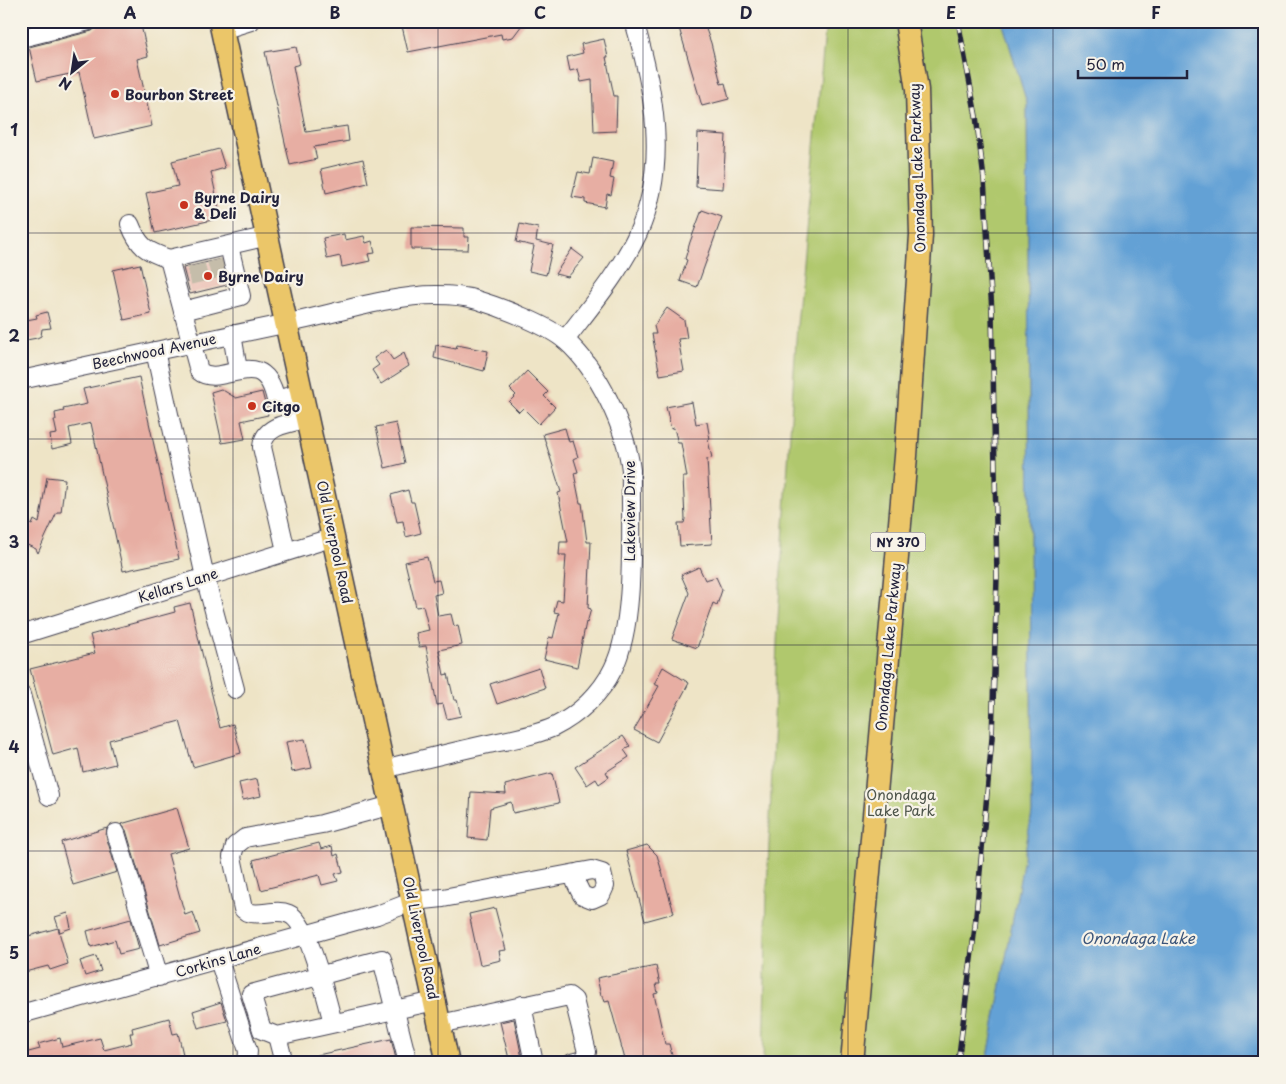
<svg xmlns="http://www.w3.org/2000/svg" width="1286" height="1084" font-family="'Playpen Sans',sans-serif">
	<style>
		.green { fill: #b0c86d; stroke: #697554 }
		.water { fill: #64a1d5; stroke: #436288 }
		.building { fill: #e7aea3 }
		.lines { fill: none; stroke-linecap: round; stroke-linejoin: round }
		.minor-tunnel { stroke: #c5bdaa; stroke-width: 18; stroke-dasharray: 18 9; stroke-linecap: butt }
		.minor-casing { stroke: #413f50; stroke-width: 20 }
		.major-casing { stroke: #413f50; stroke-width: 25 }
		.minor { stroke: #fff; stroke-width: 18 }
		.major { stroke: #ebc669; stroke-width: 22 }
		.rail-casing { stroke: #22223b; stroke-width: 5.5 }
		.rail { stroke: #f7f3e8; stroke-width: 4; stroke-dasharray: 11; stroke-linecap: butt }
		.grid { fill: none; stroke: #22223b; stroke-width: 1; stroke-opacity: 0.55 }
		.poi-dot { fill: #c8321e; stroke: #f7f3e8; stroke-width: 2 }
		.labels { text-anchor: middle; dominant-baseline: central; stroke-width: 4.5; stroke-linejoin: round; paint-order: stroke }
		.shield { fill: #f7f3e8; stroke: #62616f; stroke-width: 1 }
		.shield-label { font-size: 12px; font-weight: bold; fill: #22223b }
		.poi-label { font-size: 14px; font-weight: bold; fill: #22223b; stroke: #f7f3e8; text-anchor: start }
		.street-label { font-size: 14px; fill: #22223b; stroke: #f7f3e8 }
		.park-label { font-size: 14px; fill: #4d544a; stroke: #f7f3e8 }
		.water-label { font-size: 15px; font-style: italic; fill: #3c5579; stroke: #f7f3e8 }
		.neatline { fill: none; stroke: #22223b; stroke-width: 2 }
		.grid-label { font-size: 16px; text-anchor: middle; font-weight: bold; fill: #22223b }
	</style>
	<rect width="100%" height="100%" fill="#f7f3e8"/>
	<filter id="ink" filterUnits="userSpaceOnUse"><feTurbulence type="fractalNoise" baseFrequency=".02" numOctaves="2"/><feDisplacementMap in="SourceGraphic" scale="10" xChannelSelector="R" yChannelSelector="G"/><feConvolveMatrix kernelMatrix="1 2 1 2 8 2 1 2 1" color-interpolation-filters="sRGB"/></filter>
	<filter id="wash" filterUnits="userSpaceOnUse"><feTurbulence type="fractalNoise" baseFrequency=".0096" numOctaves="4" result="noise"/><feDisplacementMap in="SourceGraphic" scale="20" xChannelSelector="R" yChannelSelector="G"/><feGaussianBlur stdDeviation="1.12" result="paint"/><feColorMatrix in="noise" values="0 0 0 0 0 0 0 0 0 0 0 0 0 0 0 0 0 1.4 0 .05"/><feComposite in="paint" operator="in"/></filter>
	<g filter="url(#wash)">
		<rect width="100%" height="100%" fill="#eee4c6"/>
		<!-- green -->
		<polygon class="green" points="826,21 1002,21 1027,103 1032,813 987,1063 763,1063 767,893 778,619 797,325"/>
		<!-- water -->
		<polygon class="water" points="1002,21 1265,21 1265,1063 987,1063 1032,813 1027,103"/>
		<g id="blocks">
			<!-- building -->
			<g class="building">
				<polygon points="114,21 140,21 148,56 137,59 152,126 94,139 79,72 37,81 29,47 92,31 99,25"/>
				<polygon points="422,21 525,21 513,37 502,39 501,34 408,52 402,26"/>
				<polygon points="677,21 703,21 711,43 721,84 725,83 729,99 702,106"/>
				<polygon points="604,39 608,57 606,57 614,96 617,96 616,131 594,132 592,80 581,82 578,69 570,71 567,57 583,53 581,44"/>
				<polygon points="296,47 300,64 293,66 306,132 347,126 349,141 314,147 317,159 290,165 265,52"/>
				<polygon points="698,133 726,135 723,189 696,187"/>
				<polygon points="219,149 225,168 211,172 221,218 155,233 146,193 178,186 172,161"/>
				<polygon points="593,158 613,162 610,178 614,179 611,195 607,194 605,207 585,203 585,199 572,197 578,172 590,174"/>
				<polygon points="363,159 368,183 326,193 321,169"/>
				<polygon points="702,210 722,217 697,287 680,281 687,260 685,259 690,242"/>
				<polygon points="520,224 538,228 536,241 553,245 546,275 529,271 534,246 516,242"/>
				<polygon points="411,227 464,228 464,237 469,237 468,250 411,249"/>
				<polygon points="344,234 345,240 364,236 366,243 372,241 375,253 368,254 370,261 342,267 340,256 327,259 323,238"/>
				<polygon points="572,249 584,258 568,277 555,274"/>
				<polygon points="221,259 227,285 190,294 183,268"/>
				<polygon points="140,264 151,314 124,320 113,270"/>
				<polygon points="667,308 684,320 687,338 678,339 684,371 660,375 652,334 656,334 654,326"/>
				<polygon points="47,312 51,328 42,329 41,336 37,338 21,341 21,321 37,318 36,315"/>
				<polygon points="436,345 456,349 457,345 488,351 484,371 434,358"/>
				<polygon points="386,350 393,360 404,353 409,366 381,384 372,370 379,365 374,358"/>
				<polygon points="527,371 548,392 544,396 555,407 539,424 523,408 519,412 509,402 516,395 510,389"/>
				<polygon points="139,377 179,559 123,571 91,423 69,428 72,444 65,446 52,449 50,435 57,434 54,420 56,420 55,413 64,411 63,409 87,404 83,389"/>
				<polygon points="221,389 236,398 262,392 268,415 241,421 245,439 222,443 211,392"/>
				<polygon points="692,402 696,424 707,422 710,439 708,440 712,458 707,459 712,544 680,546 678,523 684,523 685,519 683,477 687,477 681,443 678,443 674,428 671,429 666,407"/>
				<polygon points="396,423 405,463 385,468 376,427"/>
				<polygon points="565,428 569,442 573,441 578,457 574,459 578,472 574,473 580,503 582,503 587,542 591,542 588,608 591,609 587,623 586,622 577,667 544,659 549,637 553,638 559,613 554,612 557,600 563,601 566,555 559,555 560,542 568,542 558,493 561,492 543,434"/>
				<polygon points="47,477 65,479 61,512 57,512 38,553 36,549 23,543 25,539 21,537 21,532 26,522 32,525 34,520 39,523"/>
				<polygon points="408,490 411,502 414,502 421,533 406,537 403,521 397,522 391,495"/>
				<polygon points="427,557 433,581 439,580 442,593 434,595 438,616 451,614 454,626 458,625 462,645 439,650 444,675 448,674 454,700 457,700 461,716 447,719 443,704 437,705 426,646 419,647 416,633 429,630 423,606 416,607 405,562"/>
				<polygon points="699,567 705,580 716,577 722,590 717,605 713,603 697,648 672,639 689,593 681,575"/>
				<polygon points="190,603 220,728 233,724 241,753 193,767 180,721 109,740 115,764 83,772 78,748 53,755 30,669 95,653 90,635 175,612 174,607"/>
				<polygon points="663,667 689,683 657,742 634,730 659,686 654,684"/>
				<polygon points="539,668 545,688 497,704 490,684"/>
				<polygon points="623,736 630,746 624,750 629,757 606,772 609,777 599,784 596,779 587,785 575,767"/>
				<polygon points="305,739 312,768 292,772 286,742"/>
				<polygon points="552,773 559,803 513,813 511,802 490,808 487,840 468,838 471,792 506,794 505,785"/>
				<polygon points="257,779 261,796 243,800 239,783"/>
				<polygon points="177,808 189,848 168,854 185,915 193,912 200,933 160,945 126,830 121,824"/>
				<polygon points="107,828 106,836 117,872 73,885 61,842"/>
				<polygon points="319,843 321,849 332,846 334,856 338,854 343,872 335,874 338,881 322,885 319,875 261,890 253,860"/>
				<polygon points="647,845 657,855 674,913 645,921 626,851"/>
				<polygon points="495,908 506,950 499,951 501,960 480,965 469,914"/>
				<polygon points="68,913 71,928 60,932 55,917"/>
				<polygon points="131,919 139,949 119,954 115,940 91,947 87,931"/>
				<polygon points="58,928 68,964 50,970 48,966 25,972 21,958 21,938"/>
				<polygon points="96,956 101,971 85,976 80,961"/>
				<polygon points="656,966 660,984 656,984 658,993 654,994 665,1044 669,1044 674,1063 626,1063 609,1001 605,1002 603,996 601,996 597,978"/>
				<polygon points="221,1002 227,1021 198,1028 193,1011"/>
				<polygon points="169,1018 173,1034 178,1033 185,1063 142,1063 140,1058 122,1063 21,1063 21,1054 40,1049 38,1044 60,1038 62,1047 100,1038 104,1050 132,1043 130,1033 133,1033 132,1028"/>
				<polygon points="514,1019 523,1063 510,1063 500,1022"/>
				<polygon points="391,1039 397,1063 305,1063 304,1058"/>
			</g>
		</g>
	</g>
	<g filter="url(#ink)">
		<use href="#blocks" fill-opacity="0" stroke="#413f50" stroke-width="1"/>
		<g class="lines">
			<!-- minor-tunnel -->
			<g class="minor-tunnel">
				<polyline points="216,260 223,286"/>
				<polyline points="196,265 202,291"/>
			</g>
			<!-- minor casing -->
			<g class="minor-casing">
				<g id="minor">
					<polyline points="222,30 251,21"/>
					<polyline points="21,38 89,21"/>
					<path d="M130 224C139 247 146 251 169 259"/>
					<path d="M268 236 169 259 199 371C222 390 263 341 276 400L302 393"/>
					<polyline points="183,311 241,296 229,246"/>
					<polyline points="232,334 238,370"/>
					<path d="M565 340C591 306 620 272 638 233 669 166 654 89 634 21"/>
					<polyline points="155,351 205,577 235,689"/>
					<path d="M21 380C113 360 206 340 298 321 341 312 392 295 436 295 448 295 465 296 477 300 500 307 548 325 566 341 598 369 626 428 631 470 630 525 637 621 613 669 601 694 578 715 554 727 533 736 509 740 488 744 453 752 419 760 384 769"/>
					<path d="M286 551 262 447C264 425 289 423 308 419"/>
					<polyline points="21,635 334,537"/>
					<polyline points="21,695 49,796"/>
					<polyline points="116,833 159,977"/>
					<polyline points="219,960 248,1051 247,1063"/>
					<polyline points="522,1005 534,1063"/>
					<polyline points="21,1014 377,915 414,901 443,898 592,870 602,873 605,886 601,895 592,899 582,895 576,883 580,872"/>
					<path d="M333 1023C327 1001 309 922 289 914 275 908 260 917 247 912L243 909 232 857 235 846 245 838 322 824 392 805"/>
					<polyline points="440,1024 569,996 574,1000 587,1052 583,1060 572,1063"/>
					<polyline points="277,1036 262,1030 251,994 382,959 408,1063"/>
					<polyline points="284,1063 277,1036 435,1001"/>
				</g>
			</g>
			<!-- major casing -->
			<g class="major-casing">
				<g id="major">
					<polyline points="220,21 448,1063"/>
					<polyline points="852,1063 906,456 921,235 917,90 906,21"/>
				</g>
			</g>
			<!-- minor -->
			<use href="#minor" class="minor"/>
			<!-- major -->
			<use href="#major" class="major"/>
			<!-- rail casing -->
			<g class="rail-casing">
				<polyline id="rail" points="958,21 976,116 984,179 992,312 997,577 992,738 975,927 958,1063"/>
			</g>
			<!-- rail -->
			<use href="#rail" class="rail"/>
		</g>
	</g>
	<!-- grid -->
	<path class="grid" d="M233 21V1063M438 21V1063M643 21V1063M848 21V1063M1053 21V1063M21 233H1265M21 439H1265M21 645H1265M21 851H1265"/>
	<!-- markers -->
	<g class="poi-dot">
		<circle cx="115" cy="94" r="5"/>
		<circle cx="184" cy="205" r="5"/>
		<circle cx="208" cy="276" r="5"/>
		<circle cx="252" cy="406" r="5"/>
	</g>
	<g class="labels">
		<!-- shield labels -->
		<rect class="shield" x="870.5" y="532.5" width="55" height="19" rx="4"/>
		<g class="shield-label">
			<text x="898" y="542">NY 370</text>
		</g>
		<!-- poi labels -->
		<g class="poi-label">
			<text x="125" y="94">Bourbon Street</text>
			<text x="194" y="197">Byrne Dairy<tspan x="194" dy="16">&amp; Deli</tspan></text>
			<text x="218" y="276">Byrne Dairy</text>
			<text x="262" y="406">Citgo</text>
		</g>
		<!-- street labels -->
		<g class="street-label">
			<text transform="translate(917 168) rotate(-92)">Onondaga Lake Parkway</text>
			<text transform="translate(154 351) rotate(-12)">Beechwood Avenue</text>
			<text transform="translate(629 511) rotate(-90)">Lakeview Drive</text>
			<text transform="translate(335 542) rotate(78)">Old Liverpool Road</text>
			<text transform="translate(178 585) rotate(-18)">Kellars Lane</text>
			<text transform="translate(888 647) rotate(-85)">Onondaga Lake Parkway</text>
			<text transform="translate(421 938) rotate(78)">Old Liverpool Road</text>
			<text transform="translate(218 960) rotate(-16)">Corkins Lane</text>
		</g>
		<!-- park labels -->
		<g class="park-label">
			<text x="901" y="794">Onondaga<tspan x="901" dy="16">Lake Park</tspan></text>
		</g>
		<!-- water labels -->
		<g class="water-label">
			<text x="1138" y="937">Onondaga Lake</text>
		</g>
	</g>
	<!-- margin -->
	<rect width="1286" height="1084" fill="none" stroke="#f7f3e8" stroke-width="55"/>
	<!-- north arrow -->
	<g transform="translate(72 72) rotate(210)" stroke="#f7f3e8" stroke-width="4" paint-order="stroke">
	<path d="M0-4L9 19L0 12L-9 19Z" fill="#22223b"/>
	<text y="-8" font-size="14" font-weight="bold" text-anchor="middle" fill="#22223b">N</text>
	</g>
	<!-- scale -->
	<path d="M1078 70v8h109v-8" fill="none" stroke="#22223b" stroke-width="2.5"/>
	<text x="1086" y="70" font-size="15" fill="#22223b" stroke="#f7f3e8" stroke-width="4" paint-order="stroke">50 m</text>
	<rect x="28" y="28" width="1230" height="1028" class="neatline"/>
	<g class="grid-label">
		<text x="130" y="19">A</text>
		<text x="335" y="19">B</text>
		<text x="540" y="19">C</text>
		<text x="746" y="19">D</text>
		<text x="951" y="19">E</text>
		<text x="1156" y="19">F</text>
		<text x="14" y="136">1</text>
		<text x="14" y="342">2</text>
		<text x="14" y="548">3</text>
		<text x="14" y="753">4</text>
		<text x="14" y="959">5</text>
	</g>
</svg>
